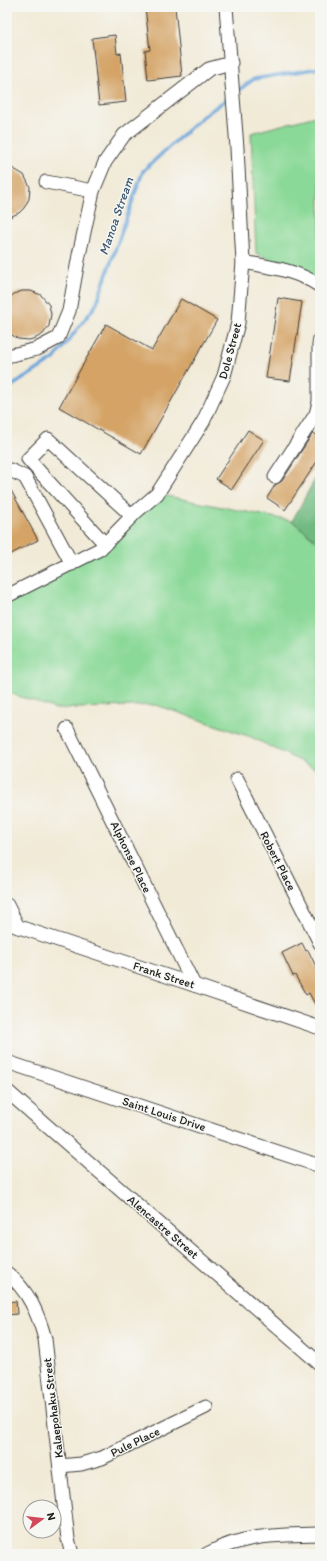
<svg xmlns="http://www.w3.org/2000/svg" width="327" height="1561" font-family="Itim,sans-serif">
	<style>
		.green { fill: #8bd998; stroke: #547a5a }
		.forest { fill: #70b980; stroke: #466a4e }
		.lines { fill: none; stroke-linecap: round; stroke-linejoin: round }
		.stream { stroke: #6aa6db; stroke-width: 3.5 }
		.building { fill: #d4a365 }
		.minor-casing { stroke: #3c3b38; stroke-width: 15 }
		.minor { stroke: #fff; stroke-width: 13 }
		.labels { text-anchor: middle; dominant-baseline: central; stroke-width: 3; stroke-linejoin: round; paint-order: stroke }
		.street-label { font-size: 12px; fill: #1c1c1c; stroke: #f6f6f2 }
		.water-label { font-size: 13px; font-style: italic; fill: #3f5a72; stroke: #f6f6f2 }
	</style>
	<rect width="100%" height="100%" fill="#f6f6f2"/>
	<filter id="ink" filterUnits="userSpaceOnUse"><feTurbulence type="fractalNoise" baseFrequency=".025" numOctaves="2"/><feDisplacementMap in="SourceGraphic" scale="8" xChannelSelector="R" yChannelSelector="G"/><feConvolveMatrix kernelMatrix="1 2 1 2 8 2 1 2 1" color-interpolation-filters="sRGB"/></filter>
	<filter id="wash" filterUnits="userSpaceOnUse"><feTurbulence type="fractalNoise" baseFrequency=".012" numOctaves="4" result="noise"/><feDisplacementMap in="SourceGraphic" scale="16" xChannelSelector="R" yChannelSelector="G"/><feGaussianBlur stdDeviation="0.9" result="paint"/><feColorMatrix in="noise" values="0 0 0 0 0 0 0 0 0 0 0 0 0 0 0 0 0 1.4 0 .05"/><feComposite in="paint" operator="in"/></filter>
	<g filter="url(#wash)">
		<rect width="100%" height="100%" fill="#f1ead7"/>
		<!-- green -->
		<g class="green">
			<polygon points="320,115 320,282 256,253 251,133"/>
			<polygon points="157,494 292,521 320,544 320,771 251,737 156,705 56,709 7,692 7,596 100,549"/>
		</g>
		<!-- forest -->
		<polygon class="forest" points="320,470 320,543 292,521"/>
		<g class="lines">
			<!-- stream -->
			<g class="stream">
				<polyline points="236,92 254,79 320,68"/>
				<polyline points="7,389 54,359 96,305 143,171 202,117 230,97"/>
			</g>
		</g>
		<g id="blocks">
			<!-- building -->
			<g class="building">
				<polygon points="145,7 175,7 182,76 148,80 145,51 150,50"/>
				<polygon points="115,35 117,54 121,53 126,102 99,105 92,38"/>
				<polygon points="7,165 24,175 30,187 29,199 24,208 19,213 7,218"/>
				<polygon points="22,291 31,291 41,295 49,305 51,314 49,326 43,334 36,338 29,340 18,339 7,332 7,300 14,294"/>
				<polygon points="278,298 302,302 290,381 266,378"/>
				<polygon points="181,299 217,320 141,454 59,407 106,324 152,350"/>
				<polygon points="248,430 264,440 232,489 216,479"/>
				<polygon points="313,433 320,437 320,457 285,510 267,498 275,485 282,481"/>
				<polygon points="7,483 38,540 7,556"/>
				<polygon points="302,943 306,951 308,950 320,975 320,1014 309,993 306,995 295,975 293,976 282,953"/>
				<polygon points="16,1301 17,1314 7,1315 7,1302"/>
			</g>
		</g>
	</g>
	<g filter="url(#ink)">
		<use href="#blocks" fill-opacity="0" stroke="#3c3b38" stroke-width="1"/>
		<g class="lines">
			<!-- minor casing -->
			<g class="minor-casing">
				<g id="minor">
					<polyline points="46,182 93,191"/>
					<path d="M243 262C270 267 297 270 320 286"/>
					<polyline points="7,356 37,349 58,338 69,311 79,255 93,191 105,162 124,135 209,69 231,63"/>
					<polyline points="7,471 10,470 25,477 72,564"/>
					<polyline points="275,477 316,414 319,402 319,345 320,338"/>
					<polyline points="105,544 28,459 48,439 132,516"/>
					<polyline points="7,596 100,549 136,512 157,494 203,422 224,376 238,323 243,262 237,148 226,7"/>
					<polyline points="67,729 194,985"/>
					<polyline points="237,779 320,943"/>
					<polyline points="7,905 18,927"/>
					<polyline points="7,923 194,985 320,1028"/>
					<polyline points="7,1062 320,1166"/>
					<polyline points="7,1091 320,1364"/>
					<path d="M7 1273C28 1290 38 1313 45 1339L68 1539 72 1554"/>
					<polyline points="60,1466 81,1464 102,1458 206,1407"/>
					<path d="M207 1554C244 1534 279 1535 320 1534"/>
				</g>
			</g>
			<!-- minor -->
			<use href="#minor" class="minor"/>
		</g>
	</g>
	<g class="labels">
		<!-- street labels -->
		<g class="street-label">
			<text transform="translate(230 351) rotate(-75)">Dole Street</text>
			<text transform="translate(131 857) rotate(64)">Alphonse Place</text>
			<text transform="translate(278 861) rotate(63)">Robert Place</text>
			<text transform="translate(164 975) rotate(18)">Frank Street</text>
			<text transform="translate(164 1114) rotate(18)">Saint Louis Drive</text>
			<text transform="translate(163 1227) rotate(41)">Alencastre Street</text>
			<text transform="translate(53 1408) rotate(-97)">Kalaepohaku Street</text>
			<text transform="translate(135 1442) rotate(-26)">Pule Place</text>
		</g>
		<!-- water labels -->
		<g class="water-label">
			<text transform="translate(116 216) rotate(-71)">Manoa Stream</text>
		</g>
	</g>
	<!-- margin -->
	<rect width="327" height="1561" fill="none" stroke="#f6f6f2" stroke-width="24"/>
	<!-- north arrow -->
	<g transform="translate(42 1519) rotate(75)"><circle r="19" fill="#f6f6f2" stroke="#9f9f9c"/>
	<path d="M0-3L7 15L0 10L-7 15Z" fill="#d1495b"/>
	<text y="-6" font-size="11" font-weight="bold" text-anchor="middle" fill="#1c1c1c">N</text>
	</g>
</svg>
